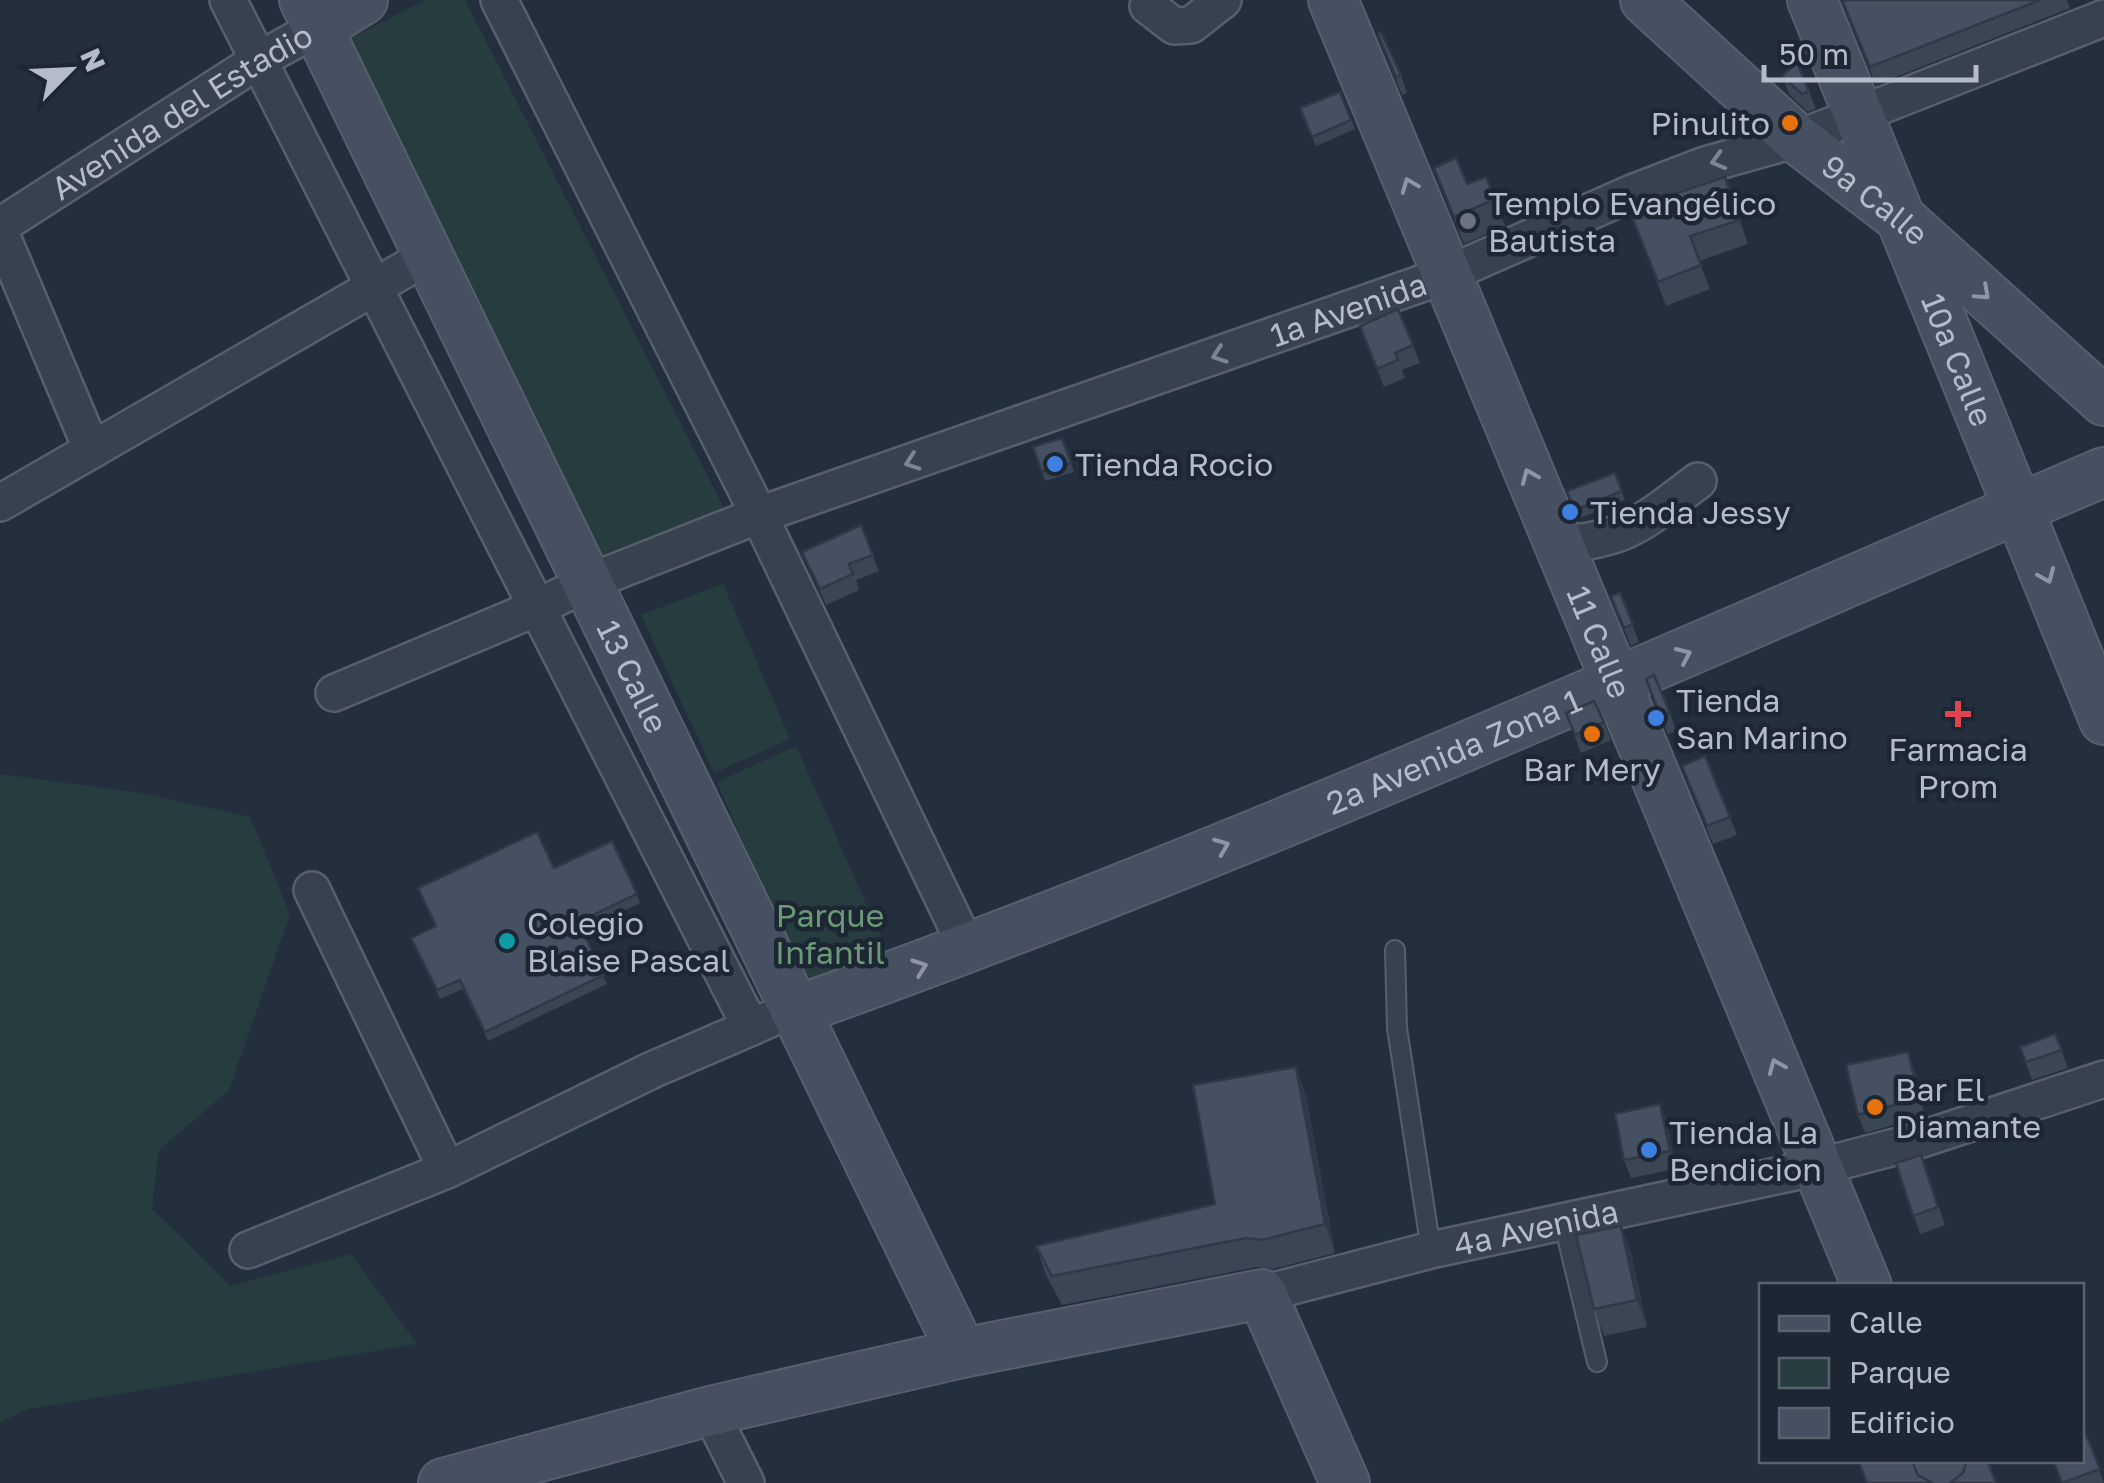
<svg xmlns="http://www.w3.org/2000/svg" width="2104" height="1483" font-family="'Golos Text',sans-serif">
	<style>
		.green { fill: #263c3f }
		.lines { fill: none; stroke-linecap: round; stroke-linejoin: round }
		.lane-casing { stroke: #565f6c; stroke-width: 22 }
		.street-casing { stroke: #565f6c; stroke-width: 40 }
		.secondary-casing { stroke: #565f6c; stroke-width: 52 }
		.lane { stroke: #38414e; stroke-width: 18 }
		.street { stroke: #38414e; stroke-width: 35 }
		.secondary { stroke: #465061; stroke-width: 48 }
		.wall { fill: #3b4654 }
		.shaded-wall { fill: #303945 }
		.building { fill: #455162; stroke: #303945; stroke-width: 2.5 }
		.oneway { stroke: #7c8592 }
		.oneway2 { stroke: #8e96a5 }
		.food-dot { fill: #e8710a; stroke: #1d2633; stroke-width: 4 }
		.worship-dot { fill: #6b7280; stroke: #1d2633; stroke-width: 4 }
		.shop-dot { fill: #3f7fe0; stroke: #1d2633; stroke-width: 4 }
		.health-dot { fill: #e0444e; stroke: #1d2633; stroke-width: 4 }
		.culture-dot { fill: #0f9aa8; stroke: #1d2633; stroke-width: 4 }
		.labels { text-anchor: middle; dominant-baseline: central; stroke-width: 9; stroke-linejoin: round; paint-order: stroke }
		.street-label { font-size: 32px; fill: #b4bcc9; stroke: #1d2633 }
		.poi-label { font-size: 32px; fill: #b4bcc9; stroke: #1d2633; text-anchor: start }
		.park-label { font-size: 32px; fill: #6b9a76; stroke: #1d2633 }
	</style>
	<rect width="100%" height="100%" fill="#242f3e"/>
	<!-- green -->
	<g class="green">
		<polygon points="425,0 465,0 732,524 586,598 311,58"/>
		<polygon points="723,584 790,739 714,773 641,615"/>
		<polygon points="796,746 891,960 809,997 717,782"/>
		<polygon points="0,774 141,793 250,817 290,914 229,1090 159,1150 152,1209 231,1286 351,1254 417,1344 28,1409 0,1423"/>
	</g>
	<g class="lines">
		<!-- lane casing -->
		<g class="lane-casing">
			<g id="lane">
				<polyline points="1395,950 1397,1028 1431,1250"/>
				<polyline points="1563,1220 1597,1362"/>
			</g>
		</g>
		<!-- street casing -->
		<g class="street-casing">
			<g id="street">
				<polyline points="228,0 750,1026"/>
				<polyline points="499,0 759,515 968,950"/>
				<polyline points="1148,6 1174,26 1191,25 1223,0"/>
				<path id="s1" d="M0 226 259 60 317 28"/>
				<polyline points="0,232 92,450"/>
				<polyline points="0,503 428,256"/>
				<path d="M1558 545C1629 539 1643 522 1698 481"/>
				<path id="s2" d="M334 693 536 608 587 583 759 515 1446 275 1632 193 1705 165 1797 139 2104 18"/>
				<polyline points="312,890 447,1170"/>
				<polyline points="248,1250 447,1170 652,1070 770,1019"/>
				<path id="s3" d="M1262 1294 1431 1250 1818 1167 1910 1143 2104 1079"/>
				<polyline points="710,1411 746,1483"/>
			</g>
		</g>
		<!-- secondary casing -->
		<g class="secondary-casing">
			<g id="secondary">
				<path id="s4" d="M304 0 962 1353"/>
				<path id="s5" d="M1333 0 1867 1286"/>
				<path id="s6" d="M1645 0 1797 139 1904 221 2104 401"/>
				<path id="s7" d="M1812 0 2104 720"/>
				<polyline points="317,28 363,0"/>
				<path id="s8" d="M795 1011C1240 853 1670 657 2104 472"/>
				<polyline points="1940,1460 1950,1483"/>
				<polyline points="443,1483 710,1411 962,1353 1262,1294 1345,1483"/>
			</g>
		</g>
		<!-- lane -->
		<use href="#lane" class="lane"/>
		<!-- street -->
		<use href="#street" class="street"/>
		<!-- secondary -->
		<use href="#secondary" class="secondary"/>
	</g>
	<!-- wall -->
	<g class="wall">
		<polygon points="1842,0 2067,0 2070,8 1876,85"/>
		<polygon points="1378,34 1401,75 1407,93 1402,95"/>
		<polygon points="1782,76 1809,91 1816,109 1808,112 1789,94"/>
		<polygon points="1340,92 1355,129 1316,146 1300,108"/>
		<polygon points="1434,168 1495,199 1505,226 1464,244"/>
		<polygon points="1725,177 1748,244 1699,261 1710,289 1666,306 1629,209"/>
		<polygon points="1360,326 1413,345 1420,363 1402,370 1405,378 1384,387"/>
		<polygon points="1062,438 1074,472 1045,481 1033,447"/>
		<polygon points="1615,473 1625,500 1578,519 1567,491"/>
		<polygon points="861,525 879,571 856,580 859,590 826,605 802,552"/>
		<polygon points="1620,593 1639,642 1631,646 1611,596"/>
		<polygon points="1646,679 1670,713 1676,731 1668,734"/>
		<polygon points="1566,713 1604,722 1611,740 1581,753"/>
		<polygon points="1682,766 1730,817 1737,835 1713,844"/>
		<polygon points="554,868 637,894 640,903 582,931 607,984 488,1041 463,989 440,999 415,947 411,938 435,926 418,888"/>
		<polygon points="2055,1034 2068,1068 2032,1080 2020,1047"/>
		<polygon points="1296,1067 1306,1095 1335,1253 1273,1269 1257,1267 1062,1305 1046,1275 1036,1246 1215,1204"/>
		<polygon points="1914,1070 1925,1116 1865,1133 1858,1115"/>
		<polygon points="1660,1104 1667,1122 1676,1169 1631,1178 1624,1160"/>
		<polygon points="1921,1155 1945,1225 1920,1234 1896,1163"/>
		<polygon points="1631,1252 1647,1327 1604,1336 1594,1309"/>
		<polygon points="2085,1432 2104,1483 2062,1483"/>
	</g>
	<!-- shaded-wall -->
	<g class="shaded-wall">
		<polygon points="1908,1052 1914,1070 1925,1116 1919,1098"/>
		<polygon points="1296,1067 1306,1095 1335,1253 1325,1224"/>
		<polygon points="1660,1104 1667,1122 1676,1169 1670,1151"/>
		<polygon points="1621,1226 1631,1252 1647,1327 1637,1300"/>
	</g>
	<!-- building -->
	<g class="building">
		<polygon points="1842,0 2040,0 1870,67"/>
		<polygon points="1381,32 1401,75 1396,77 1378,34"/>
		<polygon points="1797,62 1809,91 1802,94 1782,76"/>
		<polygon points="1340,92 1351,120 1312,137 1300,108"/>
		<polygon points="1456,158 1467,184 1486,177 1495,199 1454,217 1434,168"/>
		<polygon points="1725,177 1740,220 1690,236 1701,265 1658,282 1629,209"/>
		<polygon points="1398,309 1413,345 1395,353 1398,360 1377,369 1360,326"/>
		<polygon points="1062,438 1071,463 1042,472 1033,447"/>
		<polygon points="1615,473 1622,491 1575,510 1567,491"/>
		<polygon points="861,525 873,555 849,564 853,574 820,589 802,552"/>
		<polygon points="1620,593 1633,624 1624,628 1611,596"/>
		<polygon points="1654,675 1670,713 1661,717 1646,679"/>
		<polygon points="1594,701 1604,722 1575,735 1566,713"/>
		<polygon points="1705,756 1730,817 1707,826 1682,766"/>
		<polygon points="537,832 554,868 612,841 637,894 578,922 604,975 485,1032 460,980 437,990 411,938 436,926 418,888"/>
		<polygon points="2055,1034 2062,1050 2026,1062 2020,1047"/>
		<polygon points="1908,1052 1919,1098 1858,1115 1846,1065"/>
		<polygon points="1296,1067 1325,1224 1262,1240 1246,1238 1052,1276 1036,1246 1215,1204 1193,1085"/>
		<polygon points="1660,1104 1670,1151 1624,1160 1615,1114"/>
		<polygon points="1921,1155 1938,1207 1913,1216 1896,1163"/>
		<polygon points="1621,1226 1637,1300 1594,1309 1576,1235"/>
		<polygon points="2085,1432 2100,1469 2062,1483 2053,1460 2082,1460 2082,1434"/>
		<polygon points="1858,1460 1912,1460 1918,1475 1933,1483 1867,1483"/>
		<polygon points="1967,1460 1987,1460 1996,1483 1950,1483 1963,1473"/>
	</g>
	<!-- one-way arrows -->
	<defs><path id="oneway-chevron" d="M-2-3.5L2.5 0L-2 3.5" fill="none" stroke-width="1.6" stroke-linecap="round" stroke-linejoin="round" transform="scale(2.5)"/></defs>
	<g class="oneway">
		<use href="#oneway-chevron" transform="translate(1718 161) rotate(164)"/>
		<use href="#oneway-chevron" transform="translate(1219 355) rotate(161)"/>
		<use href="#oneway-chevron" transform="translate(912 462) rotate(161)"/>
	</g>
	<g class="oneway2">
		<use href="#oneway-chevron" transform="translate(1409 185) rotate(-112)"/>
		<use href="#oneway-chevron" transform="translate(1983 293) rotate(42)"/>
		<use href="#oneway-chevron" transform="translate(1529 476) rotate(-113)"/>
		<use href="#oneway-chevron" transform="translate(2047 576) rotate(67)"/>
		<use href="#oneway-chevron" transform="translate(1684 655) rotate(-24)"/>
		<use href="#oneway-chevron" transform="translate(1222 846) rotate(-22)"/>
		<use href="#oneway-chevron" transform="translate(920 967) rotate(-20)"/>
		<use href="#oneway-chevron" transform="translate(1776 1066) rotate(-113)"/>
	</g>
	<!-- markers -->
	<g class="food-dot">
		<circle cx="1790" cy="123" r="10"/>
		<circle cx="1592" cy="734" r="10"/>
		<circle cx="1875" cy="1107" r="10"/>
	</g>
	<circle class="worship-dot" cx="1468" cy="221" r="10"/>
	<g class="shop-dot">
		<circle cx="1055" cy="464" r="10"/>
		<circle cx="1570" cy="512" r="10"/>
		<circle cx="1656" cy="718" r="10"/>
		<circle cx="1649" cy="1150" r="10"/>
	</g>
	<path class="health-dot" d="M1953 699h10v10h10v10h-10v10h-10v-10h-10v-10h10z"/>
	<circle class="culture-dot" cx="507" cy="941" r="10"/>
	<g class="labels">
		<!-- street labels -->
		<g class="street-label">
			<text stroke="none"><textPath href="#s1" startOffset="215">Avenida del Estadio</textPath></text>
			<text stroke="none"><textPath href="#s6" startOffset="305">9a Calle</textPath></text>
			<text stroke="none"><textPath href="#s2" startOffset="1085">1a Avenida</textPath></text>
			<text stroke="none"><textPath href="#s7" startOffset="388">10a Calle</textPath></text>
			<text stroke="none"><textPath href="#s5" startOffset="695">11 Calle</textPath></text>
			<text stroke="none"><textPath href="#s4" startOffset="752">13 Calle</textPath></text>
			<text stroke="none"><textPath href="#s8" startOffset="708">2a Avenida Zona 1</textPath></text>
			<text stroke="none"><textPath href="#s3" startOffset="282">4a Avenida</textPath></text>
		</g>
		<!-- poi labels -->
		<g class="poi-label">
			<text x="1770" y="123" text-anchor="end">Pinulito</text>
			<text x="1488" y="203">Templo Evangélico<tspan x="1488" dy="37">Bautista</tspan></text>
			<text x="1075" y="464">Tienda Rocio</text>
			<text x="1590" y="512">Tienda Jessy</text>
			<text x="1676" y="700">Tienda<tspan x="1676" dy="37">San Marino</tspan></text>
			<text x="1958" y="749" text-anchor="middle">Farmacia<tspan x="1958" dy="37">Prom</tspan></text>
			<text x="1592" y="769" text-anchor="middle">Bar Mery</text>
			<text x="527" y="923">Colegio<tspan x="527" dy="37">Blaise Pascal</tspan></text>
			<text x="1895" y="1089">Bar El<tspan x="1895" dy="37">Diamante</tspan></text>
			<text x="1669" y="1132">Tienda La<tspan x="1669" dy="37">Bendicion</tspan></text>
		</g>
		<!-- park labels -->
		<g class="park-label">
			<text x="830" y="915">Parque<tspan x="830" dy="37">Infantil</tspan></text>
		</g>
	</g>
	<!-- legend -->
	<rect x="1759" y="1283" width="325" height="180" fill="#1d2633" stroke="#59626f" stroke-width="2.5"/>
	<rect x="1779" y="1316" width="50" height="15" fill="#465061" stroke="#59626f" stroke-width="2.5"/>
	<text x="1849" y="1333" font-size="30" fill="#b4bcc9">Calle</text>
	<rect x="1779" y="1358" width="50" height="30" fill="#263c3f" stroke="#59626f" stroke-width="2.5"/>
	<text x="1849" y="1383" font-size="30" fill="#b4bcc9">Parque</text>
	<rect x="1779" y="1408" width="50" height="30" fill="#455162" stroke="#59626f" stroke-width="2.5"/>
	<text x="1849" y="1433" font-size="30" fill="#b4bcc9">Edificio</text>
	<!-- north arrow -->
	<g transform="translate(70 70) rotate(66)" stroke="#1d2633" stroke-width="8" paint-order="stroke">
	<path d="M0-8L18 38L0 25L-18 38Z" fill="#b4bcc9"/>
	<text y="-15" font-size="28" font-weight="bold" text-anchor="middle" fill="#b4bcc9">N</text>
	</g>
	<!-- scale -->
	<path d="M1764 65v15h212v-15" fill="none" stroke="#b4bcc9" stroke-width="5"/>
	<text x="1779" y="65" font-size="30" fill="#b4bcc9" stroke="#1d2633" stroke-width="8" paint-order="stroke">50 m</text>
</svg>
